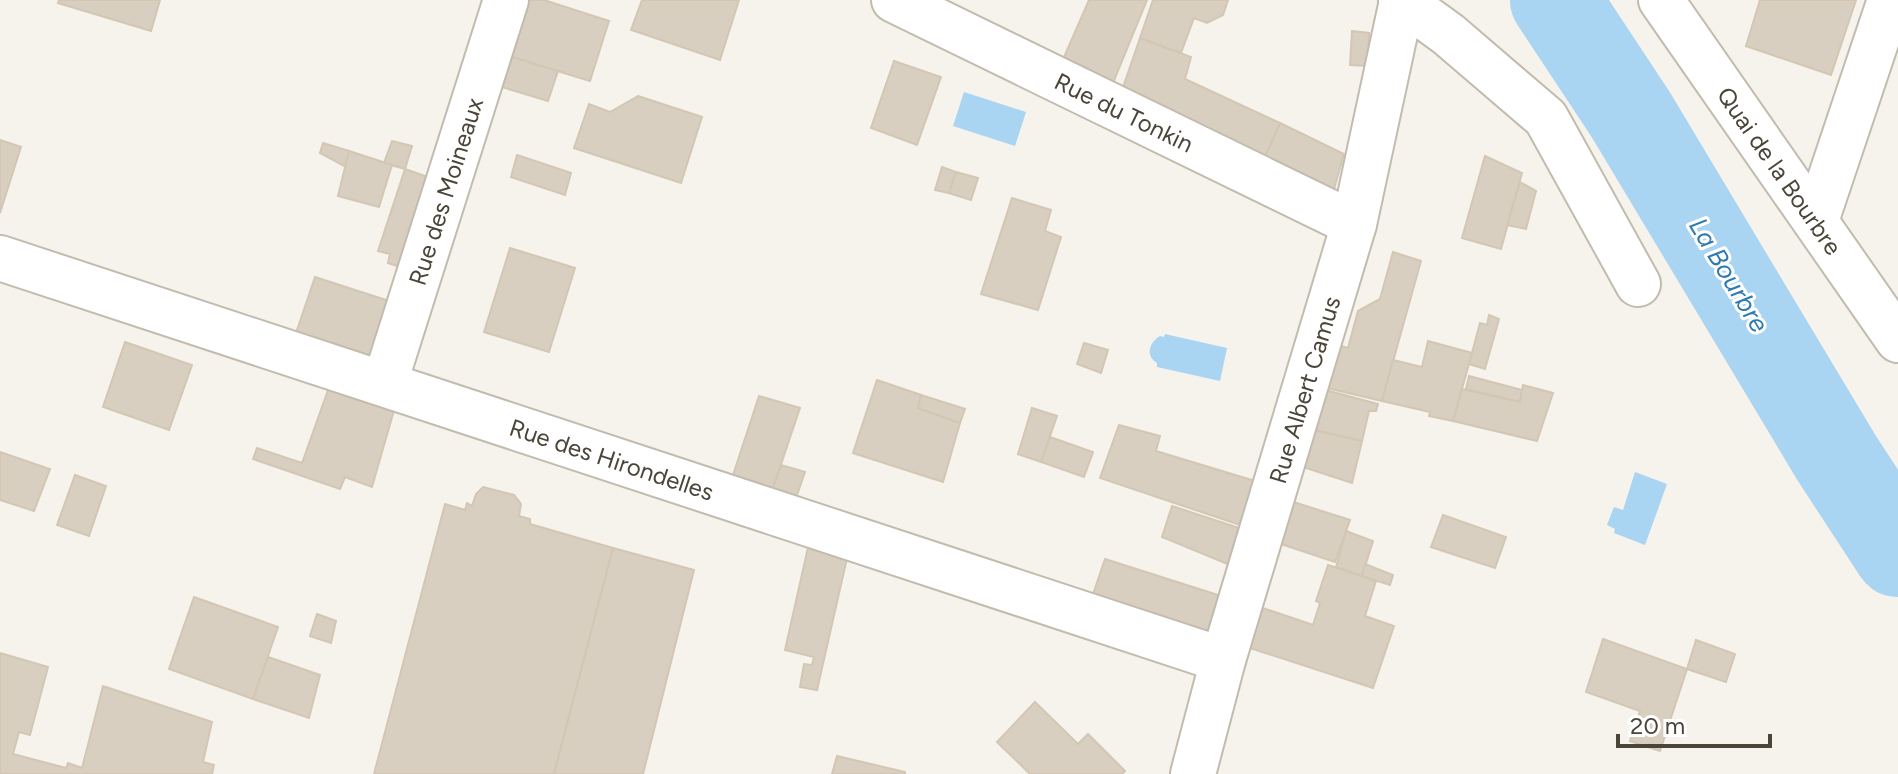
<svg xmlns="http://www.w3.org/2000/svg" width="1898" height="774" font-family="Figtree,sans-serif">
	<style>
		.water { fill: #a9d4f2 }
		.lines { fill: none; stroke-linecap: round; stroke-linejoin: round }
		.river { stroke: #a9d4f2; stroke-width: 90 }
		.building { fill: #d8cfc1; stroke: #d3c7b4; stroke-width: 2 }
		.street-casing { stroke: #c2bbae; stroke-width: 48 }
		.street { stroke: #fff; stroke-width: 44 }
		.labels { text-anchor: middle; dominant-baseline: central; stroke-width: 6; stroke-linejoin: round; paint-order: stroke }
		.street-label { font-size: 24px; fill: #4b4439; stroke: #fff }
		.water-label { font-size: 26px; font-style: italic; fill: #2e7ab2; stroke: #fff }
	</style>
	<rect width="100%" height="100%" fill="#f6f3ec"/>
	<!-- water -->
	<g class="water">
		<polygon points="964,92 1026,112 1015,146 953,126"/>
		<path d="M1165 334 1227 348 1220 381 1157 367V363C1145 355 1149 343 1160 336L1164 337Z"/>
		<polygon points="1635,472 1667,484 1645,545 1614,533 1615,529 1607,525 1614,507 1623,510"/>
	</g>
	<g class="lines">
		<!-- river -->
		<polyline class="river" points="1555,0 1631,115 1836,457 1898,552"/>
	</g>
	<!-- building -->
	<g class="building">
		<polygon points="59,0 160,0 151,31 58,3"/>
		<polygon points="520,0 544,0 609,21 590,81 502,54"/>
		<polygon points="642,0 739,0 720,60 631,30"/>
		<polygon points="1089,0 1147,0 1111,88 1061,64"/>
		<polygon points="1153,0 1228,0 1223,15 1207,23 1194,18 1181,53 1140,38"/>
		<polygon points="1760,0 1856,0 1831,75 1746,46"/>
		<polygon points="1352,31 1369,33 1368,66 1350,65"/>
		<polygon points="1140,38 1191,57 1185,79 1280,123 1263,162 1121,93"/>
		<polygon points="502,54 558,71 548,101 492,84"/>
		<polygon points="894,61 941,77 917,145 871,128"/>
		<polygon points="638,96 702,117 681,183 574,148 589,104 610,112"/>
		<polygon points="1280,123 1344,154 1332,196 1263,162"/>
		<polygon points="0,140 21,147 0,213"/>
		<polygon points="392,141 412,146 405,169 384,163"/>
		<polygon points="323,143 349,151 346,167 320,153"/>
		<polygon points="349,151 392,165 379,207 338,196"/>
		<polygon points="517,155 571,173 565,195 511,177"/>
		<polygon points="1485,156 1522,173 1501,249 1462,238"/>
		<polygon points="942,167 956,172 949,193 935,190"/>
		<polygon points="405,169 431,178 400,267 388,263 390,254 378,251"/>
		<polygon points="956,172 978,178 971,200 949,193"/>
		<polygon points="1520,182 1536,191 1526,229 1507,225"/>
		<polygon points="1012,198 1051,210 1045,231 1061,237 1038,310 981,294"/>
		<polygon points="510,248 575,268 549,352 484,332"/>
		<polygon points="1393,252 1421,261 1382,401 1314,385 1325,341 1348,348 1358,311 1380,299"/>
		<polygon points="315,277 389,301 370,360 295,336"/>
		<polygon points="1489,315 1499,319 1485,369 1469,364 1480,323 1487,325"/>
		<polygon points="1428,341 1472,353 1453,421 1429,416 1430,412 1382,401 1393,360 1422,367"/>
		<polygon points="125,342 192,365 169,430 103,407"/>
		<polygon points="1084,343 1108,350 1101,373 1077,364"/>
		<polygon points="1469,376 1522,390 1520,402 1466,389"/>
		<polygon points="332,379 397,400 372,487 345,477 340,489 253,459 257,448 302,463"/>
		<polygon points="877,380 921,395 918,408 960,423 943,482 853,453"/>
		<polygon points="1523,385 1553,393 1537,441 1453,421 1462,389 1520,402"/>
		<polygon points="1314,387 1378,404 1376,411 1369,411 1362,441 1301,427"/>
		<polygon points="921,395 965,409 960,423 918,408"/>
		<polygon points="759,396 800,408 772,491 732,478"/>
		<polygon points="1032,408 1057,416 1041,462 1018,454"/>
		<polygon points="1119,425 1160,436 1156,451 1255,481 1243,526 1100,478"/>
		<polygon points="1301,427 1362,441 1352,483 1291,463"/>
		<polygon points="1050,437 1093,452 1084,477 1041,462"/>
		<polygon points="0,452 50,469 34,511 0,500"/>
		<polygon points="781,465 805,472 796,498 772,491"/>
		<polygon points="75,475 106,486 89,536 57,525"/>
		<polygon points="483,487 514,495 521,504 519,516 530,519 530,524 613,548 554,774 374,774 445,504 465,510 467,503 472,506 476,494"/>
		<polygon points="1281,498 1350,520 1335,562 1269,540"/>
		<polygon points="1172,506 1242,529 1232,566 1162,537"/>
		<polygon points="1443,515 1506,537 1495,568 1431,547"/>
		<polygon points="1346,531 1373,541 1362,576 1336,567"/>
		<polygon points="809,543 848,554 817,690 800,687 804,664 812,665 814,657 785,650"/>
		<polygon points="613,548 694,570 643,774 554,774"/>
		<polygon points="1105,559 1224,597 1211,635 1092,597"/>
		<polygon points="1365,564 1393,575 1390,585 1362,576"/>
		<polygon points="1328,565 1376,581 1365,616 1394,626 1373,688 1244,646 1254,605 1313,625 1320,603 1316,601"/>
		<polygon points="194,597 278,627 253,699 169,669"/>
		<polygon points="317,614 336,621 331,643 310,636"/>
		<polygon points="1603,639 1687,669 1660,751 1630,741 1640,711 1586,692"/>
		<polygon points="1696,640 1735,654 1726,682 1687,669"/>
		<polygon points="0,653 48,667 30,735 19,732 13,754 66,768 68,763 82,768 103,686 212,722 203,762 214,765 212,774 0,774"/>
		<polygon points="268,657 320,675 309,718 253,699"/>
		<polygon points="1035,702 1078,744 1088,734 1125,771 1122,774 1030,774 997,742"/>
		<polygon points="837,756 905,772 905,774 832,774"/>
	</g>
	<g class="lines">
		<!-- street casing -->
		<g class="street-casing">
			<g id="street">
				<path id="s1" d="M894 0 1354 224"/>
				<polyline points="1401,0 1448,34 1546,118 1638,284"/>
				<path id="s2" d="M1661 0 1898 340"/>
				<polyline points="1816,221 1890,0"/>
				<path id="s3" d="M0 258 1223 660"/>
				<path id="s4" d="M385 382 506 0"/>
				<path id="s5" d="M1193 774 1223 660 1354 224 1402 1"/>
			</g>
		</g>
		<!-- street -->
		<use href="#street" class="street"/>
	</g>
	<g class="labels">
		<!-- street labels -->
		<g class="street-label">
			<text stroke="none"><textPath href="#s1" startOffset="256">Rue du Tonkin</textPath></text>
			<text stroke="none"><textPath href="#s2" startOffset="208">Quai de la Bourbre</textPath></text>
			<text stroke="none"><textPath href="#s4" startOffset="200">Rue des Moineaux</textPath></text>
			<text stroke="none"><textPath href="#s5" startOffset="400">Rue Albert Camus</textPath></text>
			<text stroke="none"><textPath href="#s3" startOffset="644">Rue des Hirondelles</textPath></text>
		</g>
		<!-- water labels -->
		<g class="water-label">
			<text transform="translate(1729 275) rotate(59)">La Bourbre</text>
		</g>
	</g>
	<!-- scale -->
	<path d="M1618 734v12h152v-12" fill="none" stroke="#4b4439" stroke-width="4"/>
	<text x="1630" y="734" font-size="24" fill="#4b4439" stroke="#ffffff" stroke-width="6" paint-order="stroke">20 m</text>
</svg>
